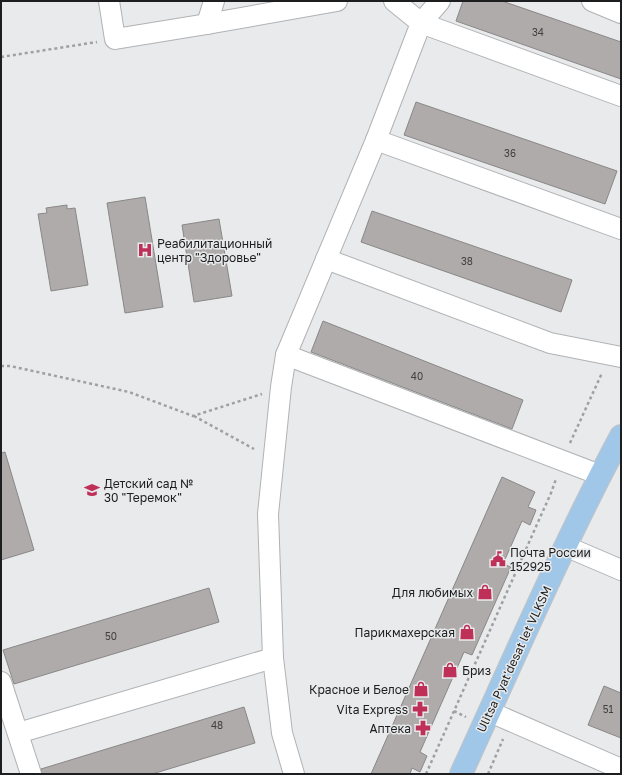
<svg xmlns="http://www.w3.org/2000/svg" width="622" height="775" font-family="'Golos Text',sans-serif">
	<style>
		.building { fill: #afabab; stroke: #8a8787 }
		.lines { fill: none; stroke-linecap: round; stroke-linejoin: round }
		.minor-casing { stroke: #b0b2b4; stroke-width: 22 }
		.major-casing { stroke: #c4c4c5; stroke-width: 24 }
		.path { stroke: #9ea0a2; stroke-width: 2.5; stroke-dasharray: 3 3; stroke-linecap: butt }
		.minor { stroke: #fff; stroke-width: 20 }
		.major { stroke: #a0c7e8; stroke-width: 22 }
		.labels { text-anchor: middle; dominant-baseline: central; stroke-width: 3; stroke-linejoin: round; paint-order: stroke }
		.number-label { font-size: 10px; fill: #424142 }
		.poi-label { font-size: 12px; fill: #1d1e1f; stroke: #e8eaec; text-anchor: end }
		.street-label { font-size: 12px; fill: #1d1e1f; stroke: #e8eaec }
	</style>
	<rect width="100%" height="100%" fill="#e8eaec"/>
	<!-- building -->
	<g class="building">
		<polygon points="463,1 502,1 621,42 621,79 456,21"/>
		<polygon points="416,102 617,171 605,204 404,135"/>
		<polygon points="145,197 163,307 125,313 107,203"/>
		<polygon points="67,205 67,209 75,208 88,285 51,291 38,214 47,213 46,208"/>
		<polygon points="372,211 572,280 561,312 361,242"/>
		<polygon points="219,219 232,296 194,302 182,225"/>
		<polygon points="323,321 523,400 512,429 311,352"/>
		<polygon points="5,452 34,550 1,560 1,453"/>
		<polygon points="502,477 535,492 528,507 536,510 530,525 522,521 503,564 511,567 472,655 464,652 420,752 427,756 420,772 412,768 410,774 371,774"/>
		<polygon points="209,588 219,622 14,684 3,650"/>
		<polygon points="604,686 621,693 621,738 588,725"/>
		<polygon points="244,707 255,743 152,774 42,774 41,769"/>
	</g>
	<g class="lines">
		<!-- minor casing -->
		<g class="minor-casing">
			<g id="minor">
				<polyline points="109,1 115,39 207,24 337,1"/>
				<polyline points="394,1 421,23 621,96"/>
				<polyline points="440,1 421,23 376,140 286,355 600,475"/>
				<polyline points="592,1 621,13"/>
				<polyline points="207,24 214,1"/>
				<polyline points="376,140 621,229"/>
				<polyline points="326,259 550,343 621,357"/>
				<polyline points="286,355 281,387 268,514 273,658 282,733 294,774"/>
				<polyline points="565,546 621,570"/>
				<polyline points="1,682 31,774"/>
				<polyline points="490,712 621,769"/>
				<polyline points="18,733 273,658"/>
			</g>
		</g>
		<!-- major casing -->
		<g class="major-casing">
			<path id="major" d="M461 774C513 661 562 546 621 436"/>
		</g>
		<!-- path -->
		<g class="path">
			<polyline points="1,57 97,42"/>
			<polyline points="1,366 10,366 129,392 193,416 262,394"/>
			<polyline points="194,416 254,449"/>
			<polyline points="570,443 602,373"/>
			<polyline points="454,711 466,717"/>
			<polyline points="426,774 551,493 556,479"/>
			<polyline points="488,774 503,739"/>
		</g>
		<!-- minor -->
		<use href="#minor" class="minor"/>
		<!-- major -->
		<use href="#major" class="major"/>
	</g>
	<!-- icons -->
	<defs>
		<g id="hospital-bare" transform="scale(1.2)"><path d="M-5-5h3v3.5h4V-5h3V5h-3V1.5h-4V5h-3Z" fill="#bf3058" stroke="#e8eaec" stroke-width="2.5" paint-order="stroke"/></g>
		<g id="school-bare" transform="scale(1.2)"><path d="M0-5L7-2L0 1L-7-2ZM-4 1L0 2.5L4 1V4Q0 6-4 4Z" fill="#bf3058" stroke="#e8eaec" stroke-width="2.5" paint-order="stroke"/></g>
		<g id="civic-bare" transform="scale(1.2)"><path d="M-.6-6.5H3V-4.5H.6V-3L4-1V1h2V6H-6V1h2V-1L-.6-3ZM-1.2 2.5V6h2.4V2.5Z" fill="#bf3058" stroke="#e8eaec" stroke-width="2.5" paint-order="stroke"/></g>
		<g id="shop-bare" transform="scale(1.2)"><path d="M-5-2.5h2.3a2.7 3.5 0 0 1 5.4 0H5L5.5 6h-11ZM-1.5-2.5h3a1.5 2.3 0 0 0-3 0Z" fill="#bf3058" stroke="#e8eaec" stroke-width="2.5" paint-order="stroke"/></g>
		<g id="pharmacy-bare" transform="scale(1.2)"><path d="M-2-6h4v4h4v4h-4v4h-4v-4h-4v-4h4Z" fill="#bf3058" stroke="#e8eaec" stroke-width="2.5" paint-order="stroke"/></g>
	</defs>
	<g fill-rule="evenodd">
		<use href="#hospital-bare" x="145" y="250"/>
		<use href="#school-bare" x="92" y="490"/>
		<use href="#civic-bare" x="498" y="559"/>
		<use href="#shop-bare" x="485" y="592"/>
		<use href="#shop-bare" x="467" y="632"/>
		<use href="#shop-bare" x="450" y="670"/>
		<use href="#shop-bare" x="421" y="689"/>
		<use href="#pharmacy-bare" x="420" y="709"/>
		<use href="#pharmacy-bare" x="423" y="728"/>
	</g>
	<g class="labels">
		<!-- number labels -->
		<g class="number-label">
			<text x="538" y="32">34</text>
			<text x="510" y="153">36</text>
			<text x="467" y="261">38</text>
			<text x="417" y="376">40</text>
			<text x="111" y="636">50</text>
			<text x="608" y="709">51</text>
			<text x="217" y="725">48</text>
		</g>
		<!-- poi labels -->
		<g class="poi-label">
			<text x="157" y="243" text-anchor="start">Реабилитационный<tspan x="157" dy="14">центр "Здоровье"</tspan></text>
			<text x="104" y="483" text-anchor="start">Детский сад №<tspan x="104" dy="14">30 "Теремок"</tspan></text>
			<text x="510" y="552" text-anchor="start">Почта России<tspan x="510" dy="14">152925</tspan></text>
			<text x="473" y="592">Для любимых</text>
			<text x="455" y="632">Парикмахерская</text>
			<text x="462" y="670" text-anchor="start">Бриз</text>
			<text x="409" y="689">Красное и Белое</text>
			<text x="408" y="709">Vita Express</text>
			<text x="411" y="728">Аптека</text>
		</g>
		<!-- street labels -->
		<g class="street-label">
			<text transform="translate(514 659) rotate(-65)">Ulitsa Pyat'desat let VLKSM</text>
		</g>
	</g>
	<!-- border -->
	<rect width="622" height="775" fill="none" stroke="#1d1e1f" stroke-width="4"/>
</svg>
